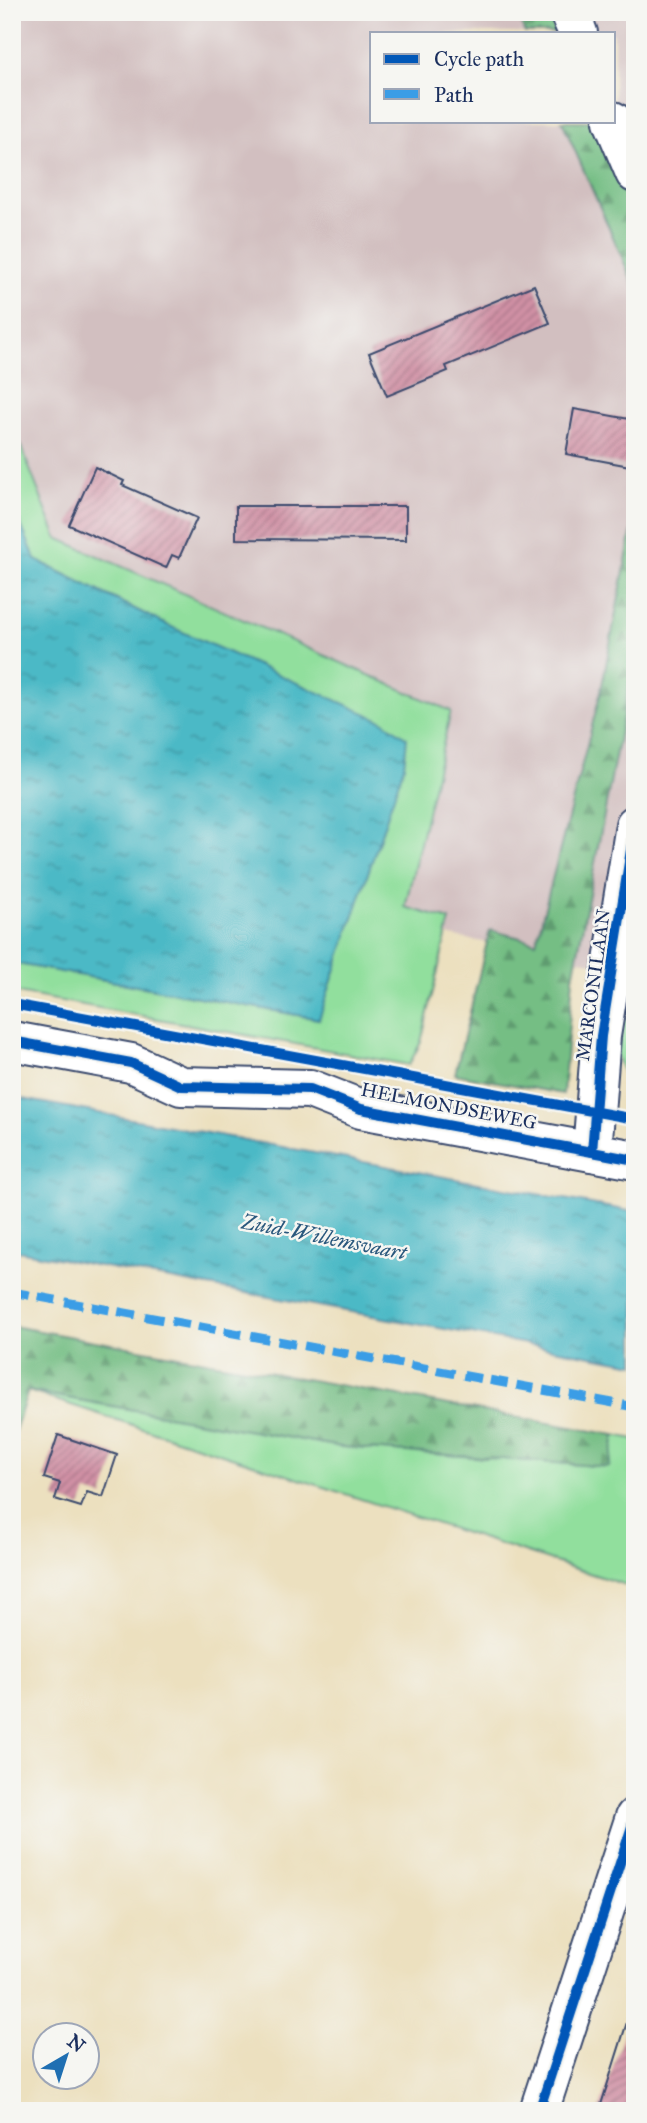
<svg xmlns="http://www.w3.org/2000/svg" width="647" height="2123" font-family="'IM FELL Great Primer',serif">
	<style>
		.industrial { fill: #d2bfc0; fill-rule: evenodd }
		.green { fill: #91df9d; stroke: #56877e; stroke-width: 2 }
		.forest { fill: url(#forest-firs); stroke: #487671; stroke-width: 2 }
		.water { fill: url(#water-ripples); stroke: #347492; stroke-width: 2 }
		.building { fill: url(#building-hatch) }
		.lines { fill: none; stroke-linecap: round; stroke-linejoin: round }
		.street-casing { stroke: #3a4a6d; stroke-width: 42 }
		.street { stroke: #fff; stroke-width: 38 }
		.quiet { stroke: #3b9de6; stroke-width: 9; stroke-dasharray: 18 9; stroke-linecap: butt }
		.cycleway-casing { stroke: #f6f6f2; stroke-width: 15 }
		.cycleway { stroke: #0057b8; stroke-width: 10 }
		.labels { text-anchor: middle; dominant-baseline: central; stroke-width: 5; stroke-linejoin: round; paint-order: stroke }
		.street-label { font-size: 19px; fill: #1b2f5e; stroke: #f6f6f2 }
		.water-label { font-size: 21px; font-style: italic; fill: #2a587d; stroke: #f6f6f2 }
	</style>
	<defs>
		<pattern id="forest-firs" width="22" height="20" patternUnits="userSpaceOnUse" patternTransform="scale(1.75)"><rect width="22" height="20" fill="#74be84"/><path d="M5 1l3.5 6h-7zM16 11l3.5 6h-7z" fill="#5e9b6f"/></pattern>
		<pattern id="water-ripples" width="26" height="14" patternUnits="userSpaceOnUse" patternTransform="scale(1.75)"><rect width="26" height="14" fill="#4cb9c6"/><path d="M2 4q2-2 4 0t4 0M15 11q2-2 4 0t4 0" fill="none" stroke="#3e97a4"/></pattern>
		<pattern id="building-hatch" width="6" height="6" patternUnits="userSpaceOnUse" patternTransform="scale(1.75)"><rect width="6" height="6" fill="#d090a4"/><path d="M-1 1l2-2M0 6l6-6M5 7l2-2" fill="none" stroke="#a87689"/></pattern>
	</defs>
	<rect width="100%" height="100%" fill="#f6f6f2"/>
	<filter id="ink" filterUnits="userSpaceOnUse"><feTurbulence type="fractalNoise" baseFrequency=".0143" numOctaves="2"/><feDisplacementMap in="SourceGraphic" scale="14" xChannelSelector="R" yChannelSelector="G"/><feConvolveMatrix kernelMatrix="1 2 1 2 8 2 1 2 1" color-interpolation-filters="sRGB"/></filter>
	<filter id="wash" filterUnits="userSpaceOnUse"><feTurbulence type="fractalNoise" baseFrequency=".00686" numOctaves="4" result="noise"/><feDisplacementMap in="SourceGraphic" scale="28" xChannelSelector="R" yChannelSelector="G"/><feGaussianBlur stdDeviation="1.57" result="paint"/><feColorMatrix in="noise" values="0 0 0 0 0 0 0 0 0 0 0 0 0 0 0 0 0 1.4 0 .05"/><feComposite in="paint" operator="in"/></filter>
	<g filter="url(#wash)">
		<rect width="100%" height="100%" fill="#ece0bf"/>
		<!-- industrial -->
		<path class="industrial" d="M12 12H635V970L12 855ZM372 33H614V121H372Z"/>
		<!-- green -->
		<g class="green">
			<polygon points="12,424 57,538 451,711 405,907 450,920 421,1042 409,1065 12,992 12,963 319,1019 169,626 36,560 12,505"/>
			<polygon points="623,1019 635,1021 635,1104 616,1055"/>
			<polygon points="28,1391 341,1447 609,1467 615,1435 635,1439 635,1588"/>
		</g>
		<!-- forest -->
		<g class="forest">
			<polygon points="516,12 547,12 556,33 525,33"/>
			<polygon points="562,121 593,121 635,220 635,287"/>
			<polygon points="635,514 635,653 573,978 563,1094 455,1074 490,930 536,942 601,691"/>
			<polygon points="12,1326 615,1435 609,1467 341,1447 28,1391 12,1439"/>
		</g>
		<!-- water -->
		<g class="water">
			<polygon points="12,505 36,560 169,626 383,721 407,738 404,766 319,1019 12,963"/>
			<polygon points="12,1097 635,1212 635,1364 12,1250"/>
		</g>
		<g id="blocks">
			<!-- building -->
			<g class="building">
				<polygon points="534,285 550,323 446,366 448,371 387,396 369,353"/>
				<polygon points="574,409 635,420 635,467 566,454"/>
				<polygon points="95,467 124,481 122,485 197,518 179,558 172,555 166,568 69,525"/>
				<polygon points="236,506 406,506 406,540 236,539"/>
				<polygon points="58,1435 117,1455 103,1497 87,1492 81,1507 55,1499 60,1483 44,1478"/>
				<polygon points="628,2019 635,2020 635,2111 599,2111"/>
			</g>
		</g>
	</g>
	<g filter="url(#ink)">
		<use href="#blocks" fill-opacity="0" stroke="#3a4a6d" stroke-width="2"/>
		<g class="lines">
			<!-- street casing -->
			<g class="street-casing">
				<g id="street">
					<polyline points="569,12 578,33"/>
					<polyline points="613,121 635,173"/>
					<polyline points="12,1041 131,1063 181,1086 310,1089 361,1109 635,1160"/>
					<polyline points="592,1152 601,1036 635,825"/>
					<polyline points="539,2111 635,1817"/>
				</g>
			</g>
			<!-- street -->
			<use href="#street" class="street"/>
			<!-- quiet -->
			<polyline class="quiet" points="12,1292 635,1407"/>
			<!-- cycleway casing -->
			<g class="cycleway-casing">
				<g id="cycleway">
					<polyline points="12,1004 635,1119"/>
					<polyline points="12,1041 131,1063 181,1086 310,1089 361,1109 635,1160"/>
					<polyline points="592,1152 601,1036 635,825"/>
					<polyline points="539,2111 635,1817"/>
				</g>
			</g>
			<!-- cycleway -->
			<use href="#cycleway" class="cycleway"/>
		</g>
	</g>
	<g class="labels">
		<!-- street labels -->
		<g class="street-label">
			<text transform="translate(593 985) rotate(-82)">MARCONILAAN</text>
			<text transform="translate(449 1106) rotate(11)">HELMONDSEWEG</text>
		</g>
		<!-- water labels -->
		<g class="water-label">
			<text transform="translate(324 1237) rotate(11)">Zuid-Willemsvaart</text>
		</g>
	</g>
	<!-- margin -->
	<rect width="647" height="2123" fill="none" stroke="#f6f6f2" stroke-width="42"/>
	<!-- legend -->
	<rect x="370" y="32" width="245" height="91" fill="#f6f6f2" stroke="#9ea6b7" stroke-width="2"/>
	<rect x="384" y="54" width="35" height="10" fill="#0057b8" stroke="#9ea6b7" stroke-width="2"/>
	<text x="434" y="66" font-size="21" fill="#1b2f5e">Cycle path</text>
	<rect x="384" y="89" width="35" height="10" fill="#3b9de6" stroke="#9ea6b7" stroke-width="2"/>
	<text x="434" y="102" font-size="21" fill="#1b2f5e">Path</text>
	<!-- north arrow -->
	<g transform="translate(66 2056) rotate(39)"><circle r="33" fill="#f6f6f2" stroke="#9ea6b7" stroke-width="2"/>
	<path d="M0-5L12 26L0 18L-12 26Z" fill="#1f6fb2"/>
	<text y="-10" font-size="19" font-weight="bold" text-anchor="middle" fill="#1b2f5e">N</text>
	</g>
</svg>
